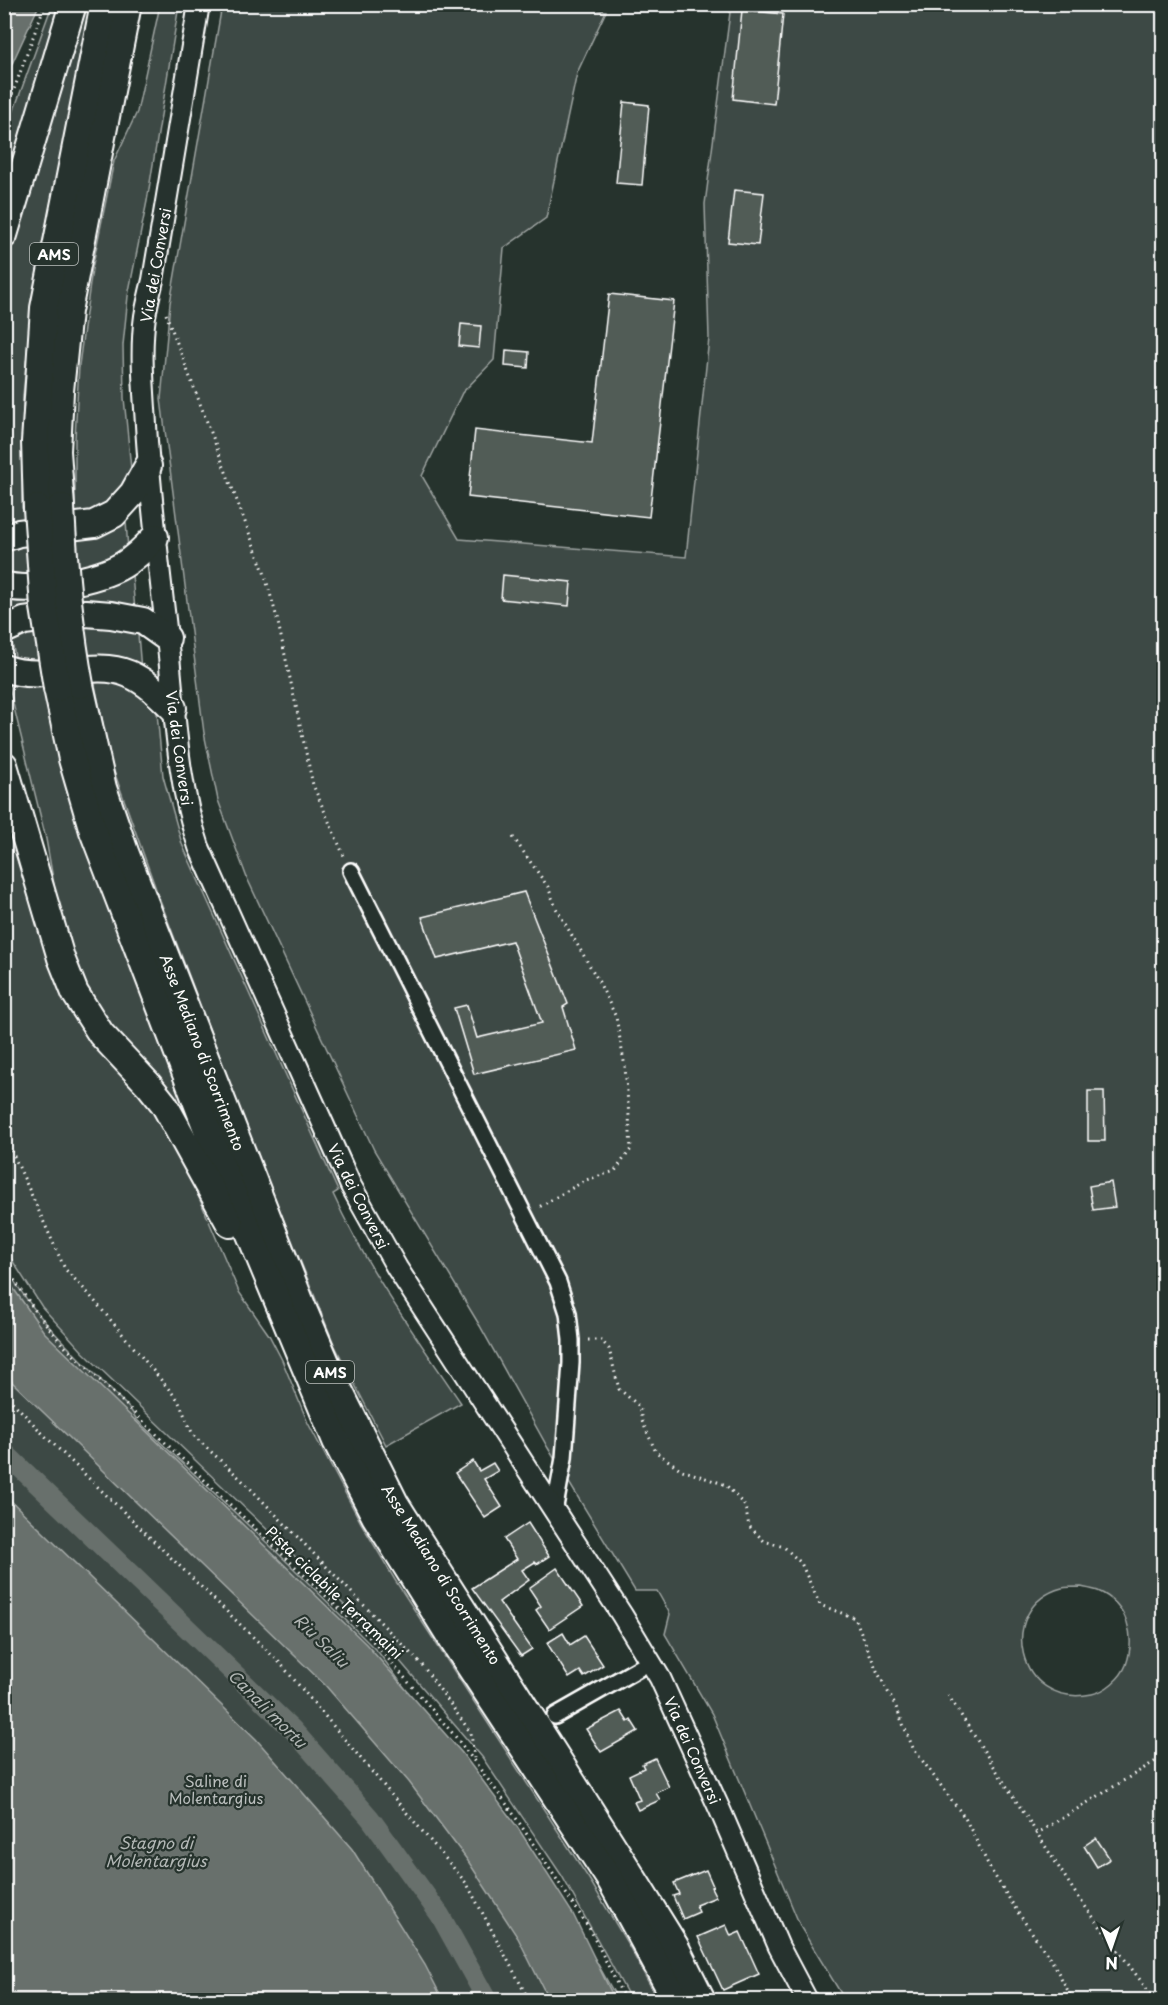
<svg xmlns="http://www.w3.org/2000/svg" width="1168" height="2005" font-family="'Playpen Sans',sans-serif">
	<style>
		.green { fill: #3e4944; stroke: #9ea4a2; stroke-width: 1.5; fill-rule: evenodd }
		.water { fill: #67706c; stroke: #a4a9a7; stroke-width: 1.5 }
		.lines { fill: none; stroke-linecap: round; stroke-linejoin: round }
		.canal { stroke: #67706c; stroke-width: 20 }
		.building { fill: #515c57; stroke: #fff; stroke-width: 1.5 }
		.minor-casing { stroke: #fff; stroke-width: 20 }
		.tertiary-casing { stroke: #fff; stroke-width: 24 }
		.trunk-casing { stroke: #fff; stroke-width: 30 }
		.path { stroke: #fff; stroke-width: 3; stroke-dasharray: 1.5 4.5; stroke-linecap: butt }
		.minor { stroke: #26332d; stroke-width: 15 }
		.tertiary { stroke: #26332d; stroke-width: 20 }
		.trunk { stroke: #26332d; stroke-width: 26 }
		.trunk-bridge-casing { stroke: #fff; stroke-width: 30; stroke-linecap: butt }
		.trunk-bridge { stroke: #26332d; stroke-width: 26 }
		.labels { text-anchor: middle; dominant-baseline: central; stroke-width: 4.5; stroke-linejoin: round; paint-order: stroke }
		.shield { fill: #26332d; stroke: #bec2c0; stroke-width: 1.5 }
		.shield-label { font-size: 14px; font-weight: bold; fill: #fff }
		.street-label { font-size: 15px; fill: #fff; stroke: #26332d }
		.park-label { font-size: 15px; fill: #bbbfbe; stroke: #26332d }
		.water-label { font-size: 16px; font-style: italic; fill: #b3b8b6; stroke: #26332d }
	</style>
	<rect width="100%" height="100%" fill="#26332d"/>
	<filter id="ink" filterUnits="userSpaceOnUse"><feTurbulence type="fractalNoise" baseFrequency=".0167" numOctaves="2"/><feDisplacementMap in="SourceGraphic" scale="12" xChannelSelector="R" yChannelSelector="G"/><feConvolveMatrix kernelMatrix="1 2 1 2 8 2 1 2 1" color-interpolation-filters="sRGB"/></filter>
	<g filter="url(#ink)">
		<!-- green -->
		<g class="green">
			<path d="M570 4 606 11 577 73 546 218 504 248 494 360 462 393 422 476 459 539 686 557 709 338 705 204 731 5H1163V2000H845L801 1928 712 1714 665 1634 670 1614 657 1591H635L548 1448 480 1326 374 1150 247 878 218 800 204 733 161 399 170 303 222 5ZM1081 1587C1086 1588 1093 1589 1098 1591 1128 1604 1136 1637 1126 1665 1121 1678 1106 1691 1092 1694 1016 1710 995 1606 1062 1588 1068 1587 1075 1587 1081 1587Z"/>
			<polygon points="52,5 66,5 5,205 5,135"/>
			<polygon points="84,5 91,5 39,261 31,314 23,396 22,508 75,507 75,438 79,365 92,269 114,161 137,112 160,5 179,5 147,201 128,296 123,345 124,398 131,469 129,485 109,511 5,529 5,270 35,161"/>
			<path d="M126 521 128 550 96 570 5 580 6 549C31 543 57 545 82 539 97 535 112 528 126 521Z"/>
			<polygon points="132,574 135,611 7,619 5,600 8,596 99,588"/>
			<polygon points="88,623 133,629 138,634 141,670 18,669 11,639 13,636"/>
			<path d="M94 680 124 683 151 702 157 713 163 776 182 844 338 1191 333 1194C367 1269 415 1335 461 1403L386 1445 334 1344 259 1159 157 892 111 763Z"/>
			<polygon points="13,683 44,685 72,801 110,913 187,1115 182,1117 112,1030 79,981 60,919 46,839 9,687"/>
			<polygon points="4,811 50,955 145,1093 189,1174 239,1292 269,1335 282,1360 308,1423 361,1523 395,1580 591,1882 629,1946 658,2000 631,2000 562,1876 482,1757 399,1660 307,1568 83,1352 42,1307 5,1249"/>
			<path d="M4 1264C35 1321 86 1364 130 1409L137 1420 285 1560 379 1653 531 1860 596 1961 618 2000H5Z"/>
		</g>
		<!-- water -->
		<g class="water">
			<polygon points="5,4 39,5 11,66 5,78"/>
			<polygon points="4,1275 44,1332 366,1644 462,1753 518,1828 573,1914 615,2000 549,2000 518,1938 468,1861 409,1782 325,1685 11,1381 5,1373"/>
			<polygon points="5,1495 256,1739 352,1849 425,1965 443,2000 5,2000"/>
		</g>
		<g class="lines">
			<!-- canal -->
			<polyline class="canal" points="4,1452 293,1730 370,1818 440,1915 487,2000"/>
		</g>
		<!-- building -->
		<g class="building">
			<polygon points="742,10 783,14 774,104 733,99"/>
			<polygon points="624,102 649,105 642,185 616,183"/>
			<polygon points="734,190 764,193 758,245 728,242"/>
			<polygon points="609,294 674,301 649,517 468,497 475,430 592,443"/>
			<polygon points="461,324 481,326 479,348 459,346"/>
			<polygon points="506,350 529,352 528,368 505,366"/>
			<polygon points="503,575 571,582 569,606 501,599"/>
			<polygon points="524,892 568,1004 563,1007 576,1050 474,1074 454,1008 467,1005 477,1038 542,1023 512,941 437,959 422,917"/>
			<polygon points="1088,1091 1104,1091 1105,1141 1088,1141"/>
			<polygon points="1111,1182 1115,1207 1093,1210 1089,1186"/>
			<polygon points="473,1461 479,1471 493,1463 498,1471 484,1479 502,1507 485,1518 455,1473"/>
			<polygon points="528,1523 549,1556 537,1564 535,1562 522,1570 529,1580 499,1602 532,1649 521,1656 472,1588 517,1559 504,1539"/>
			<polygon points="557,1568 583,1606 549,1629 536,1610 541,1606 529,1588"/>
			<polygon points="563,1633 570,1645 584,1636 603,1665 584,1677 580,1671 569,1678 547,1643"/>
			<polygon points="621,1711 628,1722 631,1720 638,1731 601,1752 586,1729"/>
			<polygon points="655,1758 669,1787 656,1793 660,1800 638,1810 634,1802 640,1800 629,1775 644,1768 642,1764"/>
			<polygon points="1096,1838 1110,1859 1097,1867 1084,1846"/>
			<polygon points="706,1870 713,1886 711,1887 716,1897 696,1905 699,1912 683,1919 673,1896 679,1894 674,1883"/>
			<polygon points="726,1925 731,1936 740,1932 759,1974 723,1990 698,1937"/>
		</g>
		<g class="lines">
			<!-- minor casing -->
			<g class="minor-casing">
				<g id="minor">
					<polyline points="351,871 558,1282 568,1313 571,1340 571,1363 564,1458 554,1512"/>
					<polyline points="555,1716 650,1662"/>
				</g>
			</g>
			<!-- tertiary casing -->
			<g class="tertiary-casing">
				<path id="tertiary" d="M199 4 153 280C150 292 147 304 145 316 140 352 144 389 146 425 150 496 159 566 167 637 175 708 176 779 199 847L351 1186 397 1268 622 1615 660 1678 720 1810 779 1947 807 2000"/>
			</g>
			<!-- trunk casing -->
			<g class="trunk-casing">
				<g id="trunk">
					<polyline points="4,235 73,4"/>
					<polyline points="61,507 57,451 60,391 68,311 128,4"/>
					<polyline points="37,508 35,442 44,308 104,4"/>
					<polyline points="4,538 19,533 94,524 114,514 133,493 148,466"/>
					<path d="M4 585C30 594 100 579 123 565 135 558 145 548 155 537"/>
					<polyline points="4,630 24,621 86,613 111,615 143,621 167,638"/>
					<path d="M4 668C45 684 92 658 129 674 147 682 160 695 173 708"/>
					<polyline points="80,685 103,788 125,852 304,1311 331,1374 395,1503 623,1862 675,1946 702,2000"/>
					<polyline points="57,688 72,759 93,831 217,1155 336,1441 375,1516 455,1644 611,1881 676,2000"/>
					<polyline points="4,765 61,958 75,993 101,1034 148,1084 164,1104 230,1224"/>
				</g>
			</g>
			<!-- path -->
			<g class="path">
				<polyline points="4,117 45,4"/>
				<polyline points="4,129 15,129"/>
				<polyline points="166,314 264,572 277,618 313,785 344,856"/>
				<polyline points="513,837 548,887 556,908 598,980 616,1017 625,1067 629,1116 631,1149 615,1171 586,1180 539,1207"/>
				<polyline points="4,1134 65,1269 87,1292 178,1400 193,1435 246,1484 423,1666 471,1733 474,1758"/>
				<polyline points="4,1265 34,1309 62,1344 371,1639 455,1736 508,1806 591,1931 625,2000"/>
				<polyline points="588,1340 601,1340 609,1349 619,1389 639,1406 642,1421 656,1452 682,1470 726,1485 745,1506 749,1526 764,1541 784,1547 801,1563 820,1605 855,1618 877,1671 896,1707 913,1748 965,1818 991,1870 1019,1914 1052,1961 1073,2000"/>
				<polyline points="4,1393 44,1435 280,1663 467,1884 529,2000"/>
				<polyline points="948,1695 1076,1894 1155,2000"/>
				<polyline points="1036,1834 1164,1756"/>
			</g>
			<!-- minor -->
			<use href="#minor" class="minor"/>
			<!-- tertiary -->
			<use href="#tertiary" class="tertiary"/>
			<!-- trunk -->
			<use href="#trunk" class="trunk"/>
			<!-- trunk-bridge casing -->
			<g class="trunk-bridge-casing">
				<g id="trunk-bridge">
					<path d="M61 507C64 568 69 626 80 685"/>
					<polyline points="37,508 44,607 57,688"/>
				</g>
			</g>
			<!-- trunk-bridge -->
			<use href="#trunk-bridge" class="trunk-bridge"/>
		</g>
	</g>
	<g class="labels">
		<!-- shield labels -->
		<g class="shield">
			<rect x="30" y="243" width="48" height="22" rx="4.5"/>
			<rect x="306" y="1361" width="48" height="22" rx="4.5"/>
		</g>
		<g class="shield-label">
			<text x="54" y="254">AMS</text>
			<text x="330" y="1372">AMS</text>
		</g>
		<!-- street labels -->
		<g class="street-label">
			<text transform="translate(155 265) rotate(-80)">Via dei Conversi</text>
			<text transform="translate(180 748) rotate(82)">Via dei Conversi</text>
			<text transform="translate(203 1052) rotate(69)">Asse Mediano di Scorrimento</text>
			<text transform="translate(359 1196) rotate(63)">Via dei Conversi</text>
			<text transform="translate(442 1574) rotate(58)">Asse Mediano di Scorrimento</text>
			<text transform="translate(335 1592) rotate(44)">Pista ciclabile Terramaini</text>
			<text transform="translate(693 1750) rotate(66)">Via dei Conversi</text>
		</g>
		<!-- park labels -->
		<g class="park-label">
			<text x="216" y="1780">Saline di<tspan x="216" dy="17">Molentargius</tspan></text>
		</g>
		<!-- water labels -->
		<g class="water-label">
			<text transform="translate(322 1640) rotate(44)">Riu Saliu</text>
			<text transform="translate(268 1708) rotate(45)">Canali mortu</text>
			<text x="156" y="1842">Stagno di<tspan x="156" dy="18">Molentargius</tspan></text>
		</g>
	</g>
	<!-- margin -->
	<rect width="1168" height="2005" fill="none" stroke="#26332d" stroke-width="24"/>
	<rect x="12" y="12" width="1144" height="1981" fill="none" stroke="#fff" stroke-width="2" filter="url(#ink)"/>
	<!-- north arrow -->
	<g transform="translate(1111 1948) rotate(178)" stroke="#26332d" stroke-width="4.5" paint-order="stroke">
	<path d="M0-4.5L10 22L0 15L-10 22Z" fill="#ffffff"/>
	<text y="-9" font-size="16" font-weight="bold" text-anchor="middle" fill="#ffffff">N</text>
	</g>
</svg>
